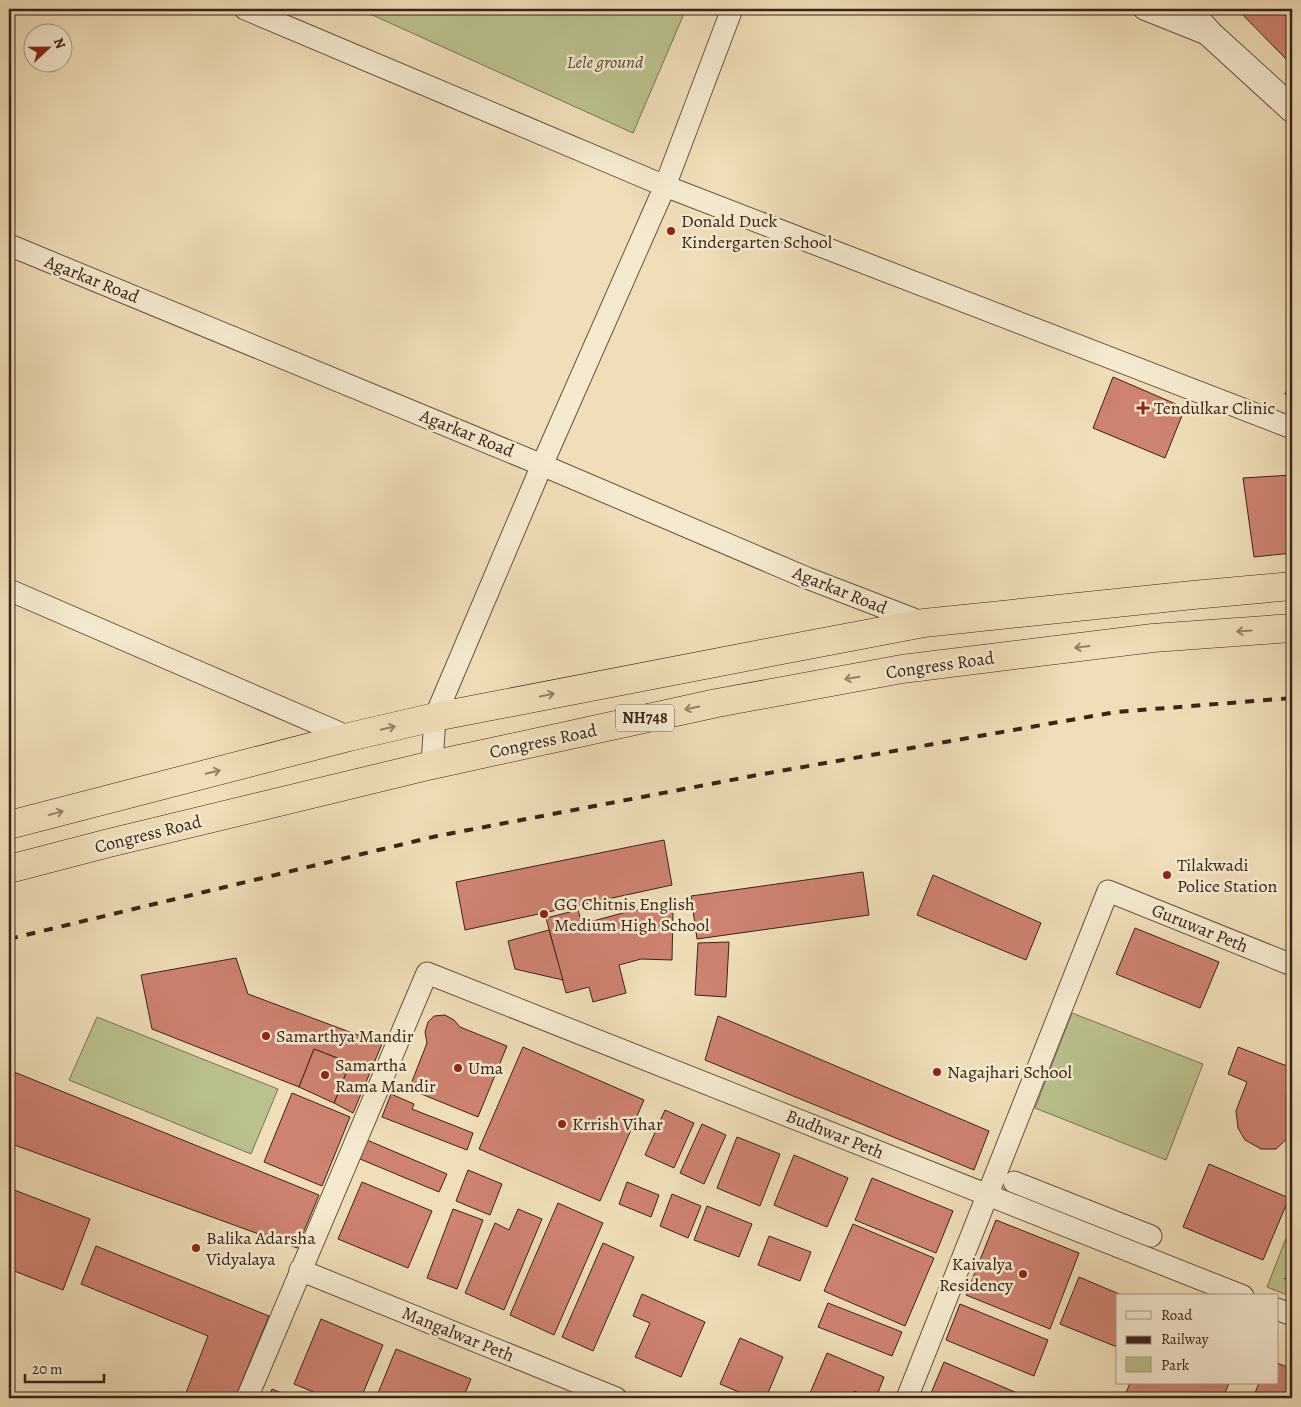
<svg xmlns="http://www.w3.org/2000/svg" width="1301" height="1407" font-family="Alegreya,serif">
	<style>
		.green { fill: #bac18d; stroke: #7a7252 }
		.building { fill: #ce8270; stroke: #3b2318 }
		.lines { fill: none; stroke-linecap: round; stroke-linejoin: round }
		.minor-casing { stroke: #685240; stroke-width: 23 }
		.tertiary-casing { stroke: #685240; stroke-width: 28 }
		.trunk-casing { stroke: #3b2318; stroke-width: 29 }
		.path { stroke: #3b2318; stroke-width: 3; stroke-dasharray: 1 2.5; stroke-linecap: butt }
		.minor { stroke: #f5ead0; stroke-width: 21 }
		.tertiary { stroke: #f5ead0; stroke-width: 26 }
		.trunk { stroke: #efdeb7; stroke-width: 28 }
		.rail { stroke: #3b2318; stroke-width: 4; stroke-dasharray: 9 9; stroke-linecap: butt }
		.oneway { stroke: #958068 }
		.poi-dot { fill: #8f2418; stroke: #f5ead0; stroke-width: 2 }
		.labels { text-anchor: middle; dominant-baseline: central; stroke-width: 5; stroke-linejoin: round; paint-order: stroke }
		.shield { fill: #f5ead0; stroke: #735f4f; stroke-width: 1 }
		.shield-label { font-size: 16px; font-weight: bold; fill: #3b2318 }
		.park-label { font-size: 18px; font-style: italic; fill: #5b4a35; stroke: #f5ead0 }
		.poi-label { font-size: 18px; fill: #3b2318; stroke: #f5ead0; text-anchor: start }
		.street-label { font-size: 18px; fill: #3b2318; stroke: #f5ead0 }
	</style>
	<rect width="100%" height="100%" fill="#efdeb7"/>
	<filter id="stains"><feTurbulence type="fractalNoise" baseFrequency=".004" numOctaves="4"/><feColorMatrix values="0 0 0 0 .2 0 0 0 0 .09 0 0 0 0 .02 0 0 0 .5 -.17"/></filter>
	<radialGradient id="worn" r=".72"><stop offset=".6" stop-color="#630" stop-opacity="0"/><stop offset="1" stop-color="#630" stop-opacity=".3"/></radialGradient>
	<!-- green -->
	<g class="green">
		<polygon points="359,9 686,9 633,133"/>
		<polygon points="1072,1013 1203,1064 1166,1160 1035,1108"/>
		<polygon points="97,1017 278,1089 251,1154 69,1080"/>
		<polygon points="1292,1223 1292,1297 1267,1287"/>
	</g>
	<!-- building -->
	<g class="building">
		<polygon points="1237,9 1292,9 1292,50 1288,61"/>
		<polygon points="1113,377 1185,408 1165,458 1093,428"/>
		<polygon points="1292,379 1292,397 1285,394"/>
		<polygon points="1292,475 1292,553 1254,557 1243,478"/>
		<polygon points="664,840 672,885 465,930 456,882"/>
		<polygon points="863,872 869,915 697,939 691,896"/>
		<polygon points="933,875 1041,923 1026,960 917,915"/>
		<polygon points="578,910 582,924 634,910 673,911 672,960 641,959 619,965 626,993 593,1002 589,987 566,993 546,918"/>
		<polygon points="1135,928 1219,962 1200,1008 1116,974"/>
		<polygon points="549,930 563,980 515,969 508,941"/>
		<polygon points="729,942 726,997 695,995 698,943"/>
		<polygon points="236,958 248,994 382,1044 353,1113 334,1103 350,1063 314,1049 299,1087 152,1029 141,975"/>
		<polygon points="445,1015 454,1020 460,1027 507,1046 478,1117 409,1089 427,1043 425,1032 428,1022 434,1016"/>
		<polygon points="718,1016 989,1131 974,1170 705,1060"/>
		<polygon points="523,1047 644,1100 600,1201 479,1149"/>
		<polygon points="1238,1047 1292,1068 1292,1134 1276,1149 1261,1149 1245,1140 1238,1128 1236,1111 1247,1082 1228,1074"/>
		<polygon points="314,1049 350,1063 334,1103 299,1087"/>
		<polygon points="9,1070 319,1195 297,1248 9,1143"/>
		<polygon points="292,1093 350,1117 322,1186 264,1162"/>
		<polygon points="391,1094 414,1104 412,1109 473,1133 467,1150 382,1117"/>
		<polygon points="665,1110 694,1123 674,1168 645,1155"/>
		<polygon points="702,1124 726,1135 704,1184 680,1173"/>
		<polygon points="737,1137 780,1154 760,1206 717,1188"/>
		<polygon points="367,1140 447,1174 439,1192 360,1159"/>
		<polygon points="794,1155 848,1178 827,1227 774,1205"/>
		<polygon points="1292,1155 1292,1171 1287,1169"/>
		<polygon points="1209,1164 1289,1198 1263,1260 1183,1227"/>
		<polygon points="468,1170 502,1184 490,1215 456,1201"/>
		<polygon points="872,1178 953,1211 936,1253 855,1220"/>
		<polygon points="362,1182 432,1211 408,1268 338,1239"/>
		<polygon points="627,1182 659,1195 651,1217 619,1204"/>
		<polygon points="9,1188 90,1219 63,1290 9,1269"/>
		<polygon points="672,1194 701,1206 688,1238 660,1226"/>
		<polygon points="558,1203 603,1223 554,1335 510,1315"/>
		<polygon points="707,1206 752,1224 739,1257 694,1240"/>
		<polygon points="453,1209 483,1220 457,1289 427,1278"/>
		<polygon points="518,1209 542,1219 504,1310 465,1293 495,1223 509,1230"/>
		<polygon points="996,1220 1079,1253 1050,1329 966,1295"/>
		<polygon points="853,1224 934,1258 905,1326 824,1291"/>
		<polygon points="769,1236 811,1252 800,1281 758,1265"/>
		<polygon points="603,1243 634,1257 593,1351 562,1337"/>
		<polygon points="96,1246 269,1316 235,1398 184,1398 208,1336 81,1284"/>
		<polygon points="1079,1277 1124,1296 1117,1296 1117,1347 1060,1324"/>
		<polygon points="642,1294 705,1322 681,1377 635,1357 650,1323 633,1316"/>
		<polygon points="828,1303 902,1332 892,1356 818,1327"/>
		<polygon points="960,1304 1048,1340 1034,1376 946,1340"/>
		<polygon points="321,1319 383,1345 361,1398 328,1398 294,1384"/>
		<polygon points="740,1338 783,1357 766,1398 753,1398 720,1384"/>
		<polygon points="396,1349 471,1379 463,1398 376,1398"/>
		<polygon points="827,1353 884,1377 876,1398 871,1398 854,1391 852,1398 808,1398"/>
		<polygon points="944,1362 1029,1398 929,1398"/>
		<polygon points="1277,1363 1292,1369 1292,1398 1267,1398 1255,1393 1259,1383 1277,1383"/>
		<polygon points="1130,1383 1229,1383 1223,1398 1124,1398"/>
		<polygon points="272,1389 293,1398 268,1398"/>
	</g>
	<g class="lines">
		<!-- minor casing -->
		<g class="minor-casing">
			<g id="minor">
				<polyline points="245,9 665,186 1292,428"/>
				<polyline points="1144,9 1209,35"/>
				<polyline points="9,245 542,465 807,578 924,623"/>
				<polyline points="9,590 349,737"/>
				<polyline points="432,765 435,717 542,465 665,186 732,9"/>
				<polyline points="1014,1182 1151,1236"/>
				<polyline points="300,1270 616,1398"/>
				<polyline points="1277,1309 1292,1315"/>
				<polyline points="247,1398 427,973 1243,1296"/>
				<polyline points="907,1398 1108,891 1292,965"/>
			</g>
		</g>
		<!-- tertiary casing -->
		<g class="tertiary-casing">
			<polyline id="tertiary" points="1187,9 1211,35 1292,109"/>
		</g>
		<!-- trunk casing -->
		<g class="trunk-casing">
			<g id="trunk">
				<polyline points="9,825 349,737 435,717 766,653 924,623 1193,595 1292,586"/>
				<polyline points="9,869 109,843 432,765 717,703 902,669 1153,638 1292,628"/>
			</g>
		</g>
		<!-- path -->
		<polyline class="path" points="1292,1262 1285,1280 1292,1283"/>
		<!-- minor -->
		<use href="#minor" class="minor"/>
		<!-- tertiary -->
		<use href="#tertiary" class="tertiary"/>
		<!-- trunk -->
		<use href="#trunk" class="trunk"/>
		<!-- rail -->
		<polyline class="rail" points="9,939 437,836 763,774 1116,712 1292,698"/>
	</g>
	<!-- one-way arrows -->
	<defs><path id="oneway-shaft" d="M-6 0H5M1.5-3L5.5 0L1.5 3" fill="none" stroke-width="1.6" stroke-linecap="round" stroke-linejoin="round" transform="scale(1.25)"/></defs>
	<g class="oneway">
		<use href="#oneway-shaft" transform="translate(1244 631) rotate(176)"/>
		<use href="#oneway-shaft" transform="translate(1082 647) rotate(173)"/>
		<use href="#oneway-shaft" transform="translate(852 678) rotate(170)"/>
		<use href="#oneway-shaft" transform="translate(547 695) rotate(-11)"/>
		<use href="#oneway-shaft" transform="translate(692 708) rotate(168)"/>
		<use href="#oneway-shaft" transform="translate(388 728) rotate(-13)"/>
		<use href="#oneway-shaft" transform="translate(213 772) rotate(-14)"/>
		<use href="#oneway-shaft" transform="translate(56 813) rotate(-15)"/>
	</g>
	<!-- markers -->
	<g class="poi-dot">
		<circle cx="671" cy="231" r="5"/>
		<path d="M1140.5 400.5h5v5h5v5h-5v5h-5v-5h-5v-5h5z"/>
		<circle cx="1167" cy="875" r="5"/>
		<circle cx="544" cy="914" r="5"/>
		<circle cx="266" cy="1036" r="5"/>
		<circle cx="458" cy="1068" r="5"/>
		<circle cx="937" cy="1072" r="5"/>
		<circle cx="325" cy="1075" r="5"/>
		<circle cx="562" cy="1124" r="5"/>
		<circle cx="196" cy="1248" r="5"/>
		<circle cx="1023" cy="1274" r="5"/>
	</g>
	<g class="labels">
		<!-- shield labels -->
		<rect class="shield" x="616" y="704.5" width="58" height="27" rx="4"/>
		<g class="shield-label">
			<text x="645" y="718">NH748</text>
		</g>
		<!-- park labels -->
		<g class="park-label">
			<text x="605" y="62">Lele ground</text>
		</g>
		<!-- poi labels -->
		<g class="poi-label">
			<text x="681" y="221">Donald Duck<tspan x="681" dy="21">Kindergarten School</tspan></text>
			<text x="1154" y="408">Tendulkar Clinic</text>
			<text x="1177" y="865">Tilakwadi<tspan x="1177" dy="21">Police Station</tspan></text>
			<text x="554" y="904">GG Chitnis English<tspan x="554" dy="21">Medium High School</tspan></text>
			<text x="276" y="1036">Samarthya Mandir</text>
			<text x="335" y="1065">Samartha<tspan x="335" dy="21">Rama Mandir</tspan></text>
			<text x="468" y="1068">Uma</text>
			<text x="947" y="1072">Nagajhari School</text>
			<text x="572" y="1124">Krrish Vihar</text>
			<text x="206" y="1238">Balika Adarsha<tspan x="206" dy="21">Vidyalaya</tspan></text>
			<text x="1013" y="1264" text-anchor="end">Kaivalya<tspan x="1013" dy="21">Residency</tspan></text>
		</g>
		<!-- street labels -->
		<g class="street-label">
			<text transform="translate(92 279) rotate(22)">Agarkar Road</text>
			<text transform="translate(467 433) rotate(22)">Agarkar Road</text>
			<text transform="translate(840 590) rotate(22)">Agarkar Road</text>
			<text transform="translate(940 665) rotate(-8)">Congress Road</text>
			<text transform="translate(543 741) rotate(-12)">Congress Road</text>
			<text transform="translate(148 834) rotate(-14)">Congress Road</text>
			<text transform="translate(1200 928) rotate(22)">Guruwar Peth</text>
			<text transform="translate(835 1134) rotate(22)">Budhwar Peth</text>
			<text transform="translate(458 1334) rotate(22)">Mangalwar Peth</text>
		</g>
	</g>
	<!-- margin -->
	<rect width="1301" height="1407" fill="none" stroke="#efdeb7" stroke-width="30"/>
	<rect x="10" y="10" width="1281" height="1387" fill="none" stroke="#3b2318" stroke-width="2.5"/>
	<rect x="15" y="15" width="1271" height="1377" fill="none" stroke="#3b2318"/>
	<!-- legend -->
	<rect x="1116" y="1294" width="162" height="90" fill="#f5ead0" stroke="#ab9a86"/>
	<rect x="1126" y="1311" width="25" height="8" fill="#f5ead0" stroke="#ab9a86"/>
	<text x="1161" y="1320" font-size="15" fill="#3b2318">Road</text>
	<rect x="1126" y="1336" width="25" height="8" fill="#3b2318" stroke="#ab9a86"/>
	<text x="1161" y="1344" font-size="15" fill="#3b2318">Railway</text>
	<rect x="1126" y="1357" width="25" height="15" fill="#bac18d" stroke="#ab9a86"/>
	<text x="1161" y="1370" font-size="15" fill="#3b2318">Park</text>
	<!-- north arrow -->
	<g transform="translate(48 48) rotate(68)"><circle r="24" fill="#f5ead0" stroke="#ab9a86"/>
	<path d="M0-4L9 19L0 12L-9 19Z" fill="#8f2418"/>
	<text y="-8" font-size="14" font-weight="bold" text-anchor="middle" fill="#3b2318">N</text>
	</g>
	<!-- scale -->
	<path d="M25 1374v8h79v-8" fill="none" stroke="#3b2318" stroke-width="2.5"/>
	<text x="32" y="1374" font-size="15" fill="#3b2318" stroke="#f5ead0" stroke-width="4" paint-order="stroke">20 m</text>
	<rect width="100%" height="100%" filter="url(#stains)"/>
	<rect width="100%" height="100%" fill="url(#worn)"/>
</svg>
